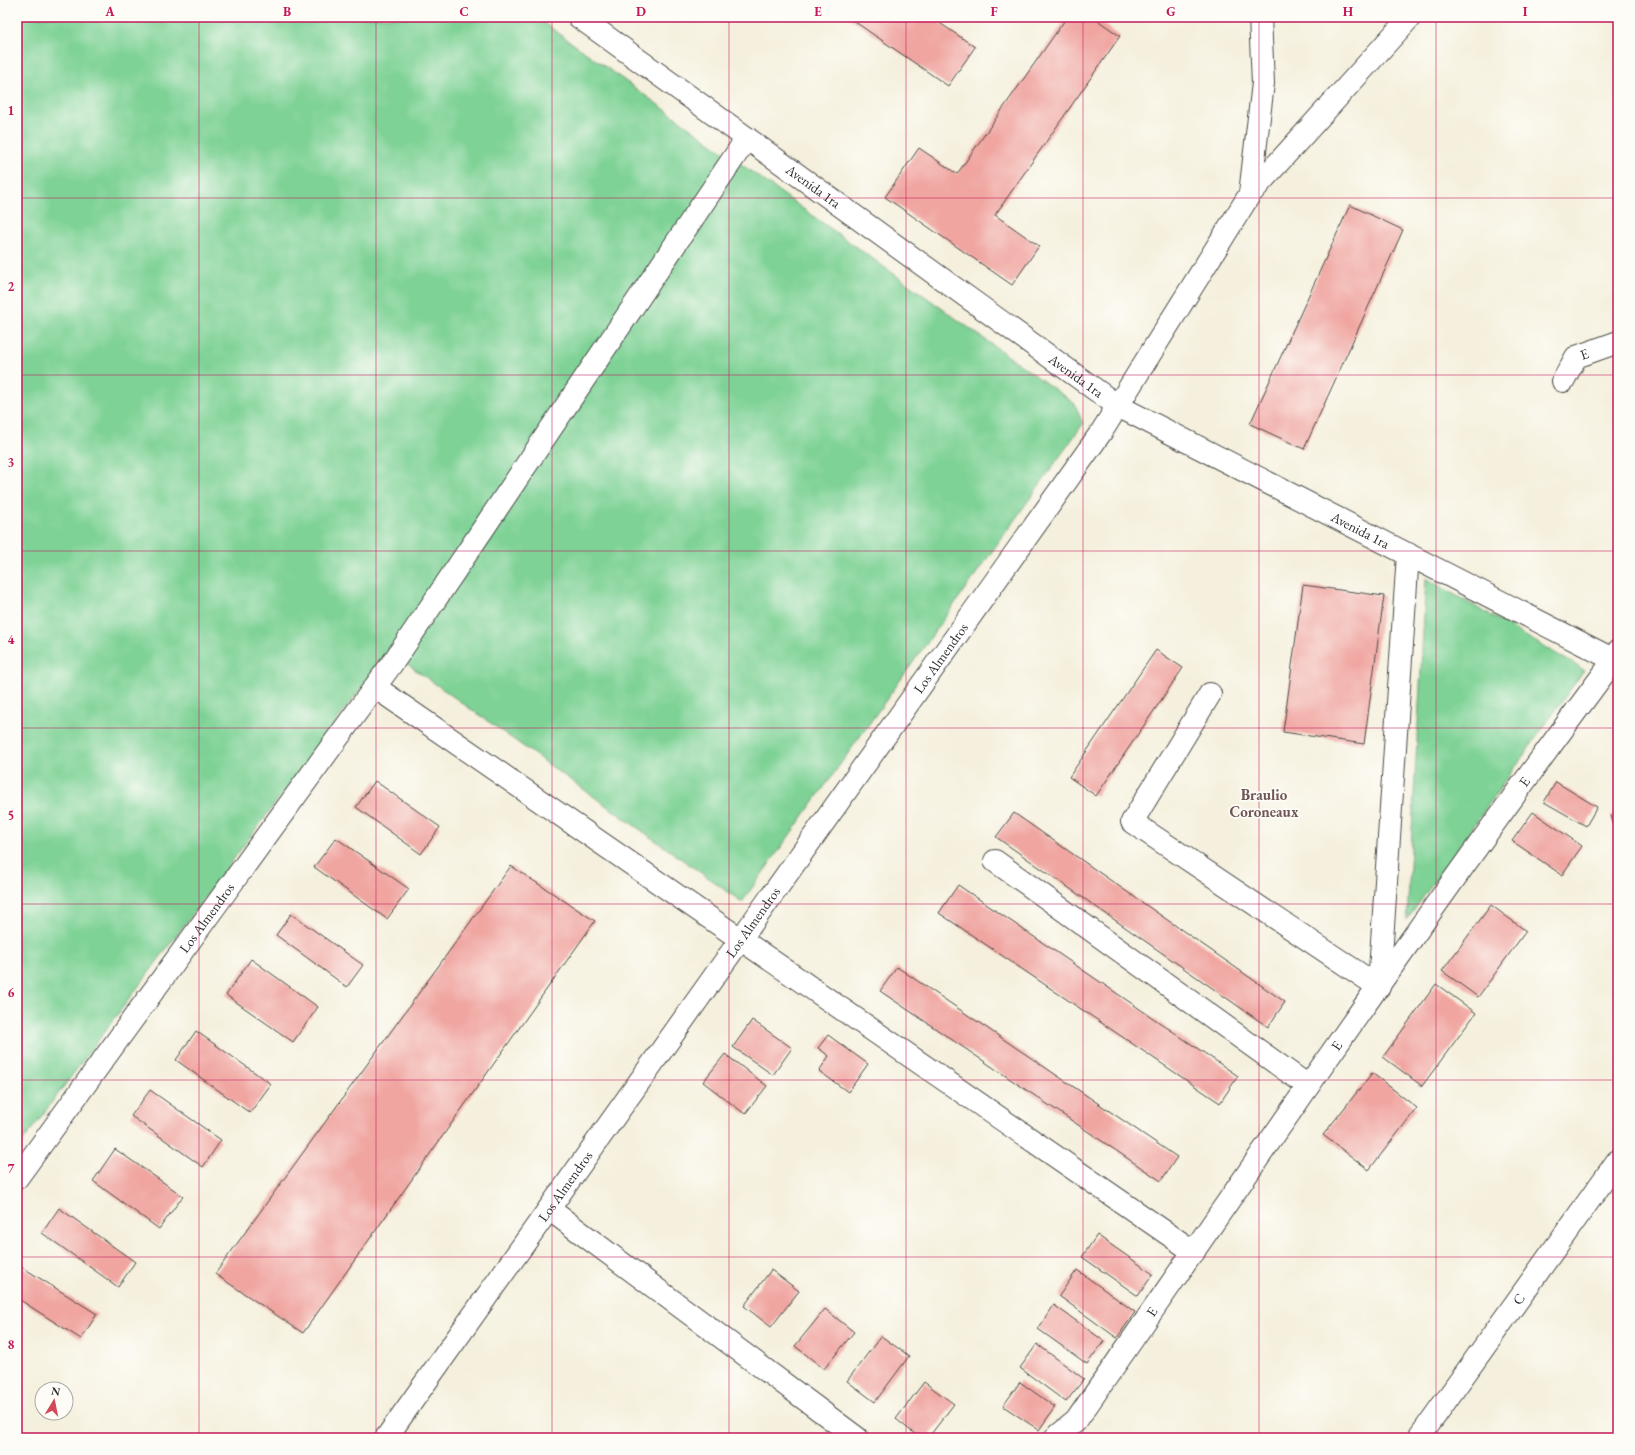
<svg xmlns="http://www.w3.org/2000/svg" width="1635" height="1455" font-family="'EB Garamond',serif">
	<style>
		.green { fill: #7ed295; stroke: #547e60 }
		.building { fill: #f0a5a0 }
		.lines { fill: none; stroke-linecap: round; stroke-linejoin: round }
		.minor-casing { stroke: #494946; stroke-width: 24 }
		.minor { stroke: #fff; stroke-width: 22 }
		.grid { fill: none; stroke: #c2185b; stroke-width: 1; stroke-opacity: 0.55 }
		.labels { text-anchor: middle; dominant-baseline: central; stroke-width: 3.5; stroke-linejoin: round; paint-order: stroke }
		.street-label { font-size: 14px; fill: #2b2b2b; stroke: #fdfcf7 }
		.neighbourhood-label { font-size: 15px; font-weight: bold; fill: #705654; stroke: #fdfcf7 }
		.neatline { fill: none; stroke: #c2185b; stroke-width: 1.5 }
		.grid-label { font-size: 13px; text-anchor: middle; font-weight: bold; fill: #c2185b }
	</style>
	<rect width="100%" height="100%" fill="#fdfcf7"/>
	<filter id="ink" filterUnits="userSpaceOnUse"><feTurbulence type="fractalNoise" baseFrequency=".025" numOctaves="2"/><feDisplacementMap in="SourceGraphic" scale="8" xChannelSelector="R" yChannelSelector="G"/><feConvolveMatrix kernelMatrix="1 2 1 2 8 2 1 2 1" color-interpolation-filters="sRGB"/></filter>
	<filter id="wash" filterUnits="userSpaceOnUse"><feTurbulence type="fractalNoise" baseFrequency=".012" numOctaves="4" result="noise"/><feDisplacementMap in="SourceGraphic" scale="16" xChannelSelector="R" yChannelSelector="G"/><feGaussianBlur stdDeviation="0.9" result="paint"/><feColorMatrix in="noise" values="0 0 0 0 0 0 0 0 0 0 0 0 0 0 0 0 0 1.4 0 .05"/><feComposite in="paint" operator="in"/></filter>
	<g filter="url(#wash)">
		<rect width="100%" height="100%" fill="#f5f0dd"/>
		<!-- green -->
		<g class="green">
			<polygon points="17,17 536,17 1075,404 1083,424 742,902 389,651 17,1149"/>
			<polygon points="1426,578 1584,670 1407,920"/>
		</g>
		<g id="blocks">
			<!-- building -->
			<g class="building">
				<polygon points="848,17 931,17 975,47 948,86"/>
				<polygon points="1067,17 1093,17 1120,36 995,215 1039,246 1012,285 885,197 919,148 957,174"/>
				<polygon points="1350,205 1403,230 1304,449 1250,424"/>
				<polygon points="1303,585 1384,596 1364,744 1283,732"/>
				<polygon points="1156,650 1183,668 1096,796 1069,777"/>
				<polygon points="375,781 440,827 421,854 356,807"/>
				<polygon points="1556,782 1597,807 1586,826 1544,802"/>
				<polygon points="1533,812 1582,846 1562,875 1512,841"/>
				<polygon points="1014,813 1285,1002 1268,1027 996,837"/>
				<polygon points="1618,814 1618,839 1611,816"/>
				<polygon points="336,838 409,889 387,919 314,867"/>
				<polygon points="511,866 595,921 303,1333 215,1274"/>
				<polygon points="958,885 1238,1076 1220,1103 939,913"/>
				<polygon points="1491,905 1526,931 1478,997 1442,971"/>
				<polygon points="291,914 363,965 347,987 276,935"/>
				<polygon points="251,959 318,1007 293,1042 226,995"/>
				<polygon points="897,967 1177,1157 1161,1181 880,991"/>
				<polygon points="1436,984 1476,1013 1422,1086 1383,1057"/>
				<polygon points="752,1020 792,1048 773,1075 733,1047"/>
				<polygon points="196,1031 271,1084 250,1113 176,1060"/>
				<polygon points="828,1035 868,1064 848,1092 819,1071 829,1056 818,1048"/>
				<polygon points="725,1054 767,1086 745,1114 703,1082"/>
				<polygon points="1372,1073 1417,1108 1369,1170 1323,1135"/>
				<polygon points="150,1090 221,1140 203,1167 131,1116"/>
				<polygon points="115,1149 183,1196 159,1229 93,1181"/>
				<polygon points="59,1208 135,1262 118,1287 42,1233"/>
				<polygon points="1097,1235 1153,1274 1138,1296 1082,1257"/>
				<polygon points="17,1264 97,1314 81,1339 17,1298"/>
				<polygon points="771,1270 799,1291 771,1327 744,1306"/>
				<polygon points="1077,1270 1135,1312 1117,1338 1059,1296"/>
				<polygon points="1054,1305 1104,1341 1087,1364 1038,1329"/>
				<polygon points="825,1309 854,1332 824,1369 795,1346"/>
				<polygon points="881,1336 909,1356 875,1402 847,1381"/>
				<polygon points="1037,1344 1084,1379 1066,1402 1020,1368"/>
				<polygon points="17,1364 22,1367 17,1376"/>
				<polygon points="924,1382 954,1404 928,1438 920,1438 896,1419"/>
				<polygon points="1020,1382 1055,1407 1039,1430 1003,1406"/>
			</g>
		</g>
	</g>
	<g filter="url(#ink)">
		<use href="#blocks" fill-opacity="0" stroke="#494946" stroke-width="1"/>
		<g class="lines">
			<!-- minor casing -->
			<g class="minor-casing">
				<g id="minor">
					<path id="s1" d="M579 17 1118 406 1618 662"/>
					<polyline points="1250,194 1410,17"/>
					<path id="s2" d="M1563 381 1576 357 1618 342"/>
					<polyline points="375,687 1194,1252"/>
					<polyline points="1210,694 1132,822 1379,987"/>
					<polyline points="995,861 1308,1086"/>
					<polyline points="1379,986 1408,554"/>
					<path id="s3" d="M17 1178 396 658 747 138"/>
					<polyline points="549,1209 857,1438"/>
					<path id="s4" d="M386 1438 1102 431 1250 194 1263 83 1260 17"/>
					<path id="s5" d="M1055 1438 1076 1421C1253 1166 1428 909 1614 660L1618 651"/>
					<path id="s6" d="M1419 1438 1618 1160"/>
				</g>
			</g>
			<!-- minor -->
			<use href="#minor" class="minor"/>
		</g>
	</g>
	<!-- grid -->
	<path class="grid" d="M199 17V1438M376 17V1438M552 17V1438M729 17V1438M906 17V1438M1083 17V1438M1259 17V1438M1436 17V1438M17 198H1618M17 375H1618M17 551H1618M17 728H1618M17 904H1618M17 1080H1618M17 1257H1618"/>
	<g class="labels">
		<!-- street labels -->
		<g class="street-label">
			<text stroke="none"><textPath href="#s1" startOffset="289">Avenida 1ra</textPath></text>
			<text stroke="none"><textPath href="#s2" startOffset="36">E</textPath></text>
			<text stroke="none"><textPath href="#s1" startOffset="613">Avenida 1ra</textPath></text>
			<text stroke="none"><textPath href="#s1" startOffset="937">Avenida 1ra</textPath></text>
			<text stroke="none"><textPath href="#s4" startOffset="957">Los Almendros</textPath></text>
			<text stroke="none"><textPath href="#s5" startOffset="808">E</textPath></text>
			<text stroke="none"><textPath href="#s3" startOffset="322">Los Almendros</textPath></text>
			<text stroke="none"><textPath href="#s4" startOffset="633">Los Almendros</textPath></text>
			<text stroke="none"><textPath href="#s5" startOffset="484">E</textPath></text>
			<text stroke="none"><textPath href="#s4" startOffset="309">Los Almendros</textPath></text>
			<text stroke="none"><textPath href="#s6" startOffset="171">C</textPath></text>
			<text stroke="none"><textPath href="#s5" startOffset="160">E</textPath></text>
		</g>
		<!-- neighbourhood labels -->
		<g class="neighbourhood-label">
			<text x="1264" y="794">Braulio<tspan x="1264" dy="17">Coroneaux</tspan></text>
		</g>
	</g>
	<!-- margin -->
	<rect width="1635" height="1455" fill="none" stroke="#fdfcf7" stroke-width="44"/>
	<!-- north arrow -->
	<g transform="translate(54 1401) rotate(10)"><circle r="19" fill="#fdfcf7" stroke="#a9a8a5"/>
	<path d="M0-3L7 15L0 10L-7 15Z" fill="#d1495b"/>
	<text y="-6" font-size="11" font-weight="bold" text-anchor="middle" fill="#2b2b2b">N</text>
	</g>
	<rect x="22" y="22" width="1591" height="1411" class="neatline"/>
	<g class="grid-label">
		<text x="110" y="16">A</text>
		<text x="287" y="16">B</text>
		<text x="464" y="16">C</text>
		<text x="641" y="16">D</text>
		<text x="818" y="16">E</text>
		<text x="994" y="16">F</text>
		<text x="1171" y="16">G</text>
		<text x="1348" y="16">H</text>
		<text x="1525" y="16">I</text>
		<text x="11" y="115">1</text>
		<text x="11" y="291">2</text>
		<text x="11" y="467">3</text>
		<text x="11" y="644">4</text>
		<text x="11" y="820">5</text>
		<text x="11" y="997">6</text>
		<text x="11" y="1173">7</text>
		<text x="11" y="1349">8</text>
	</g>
</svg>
